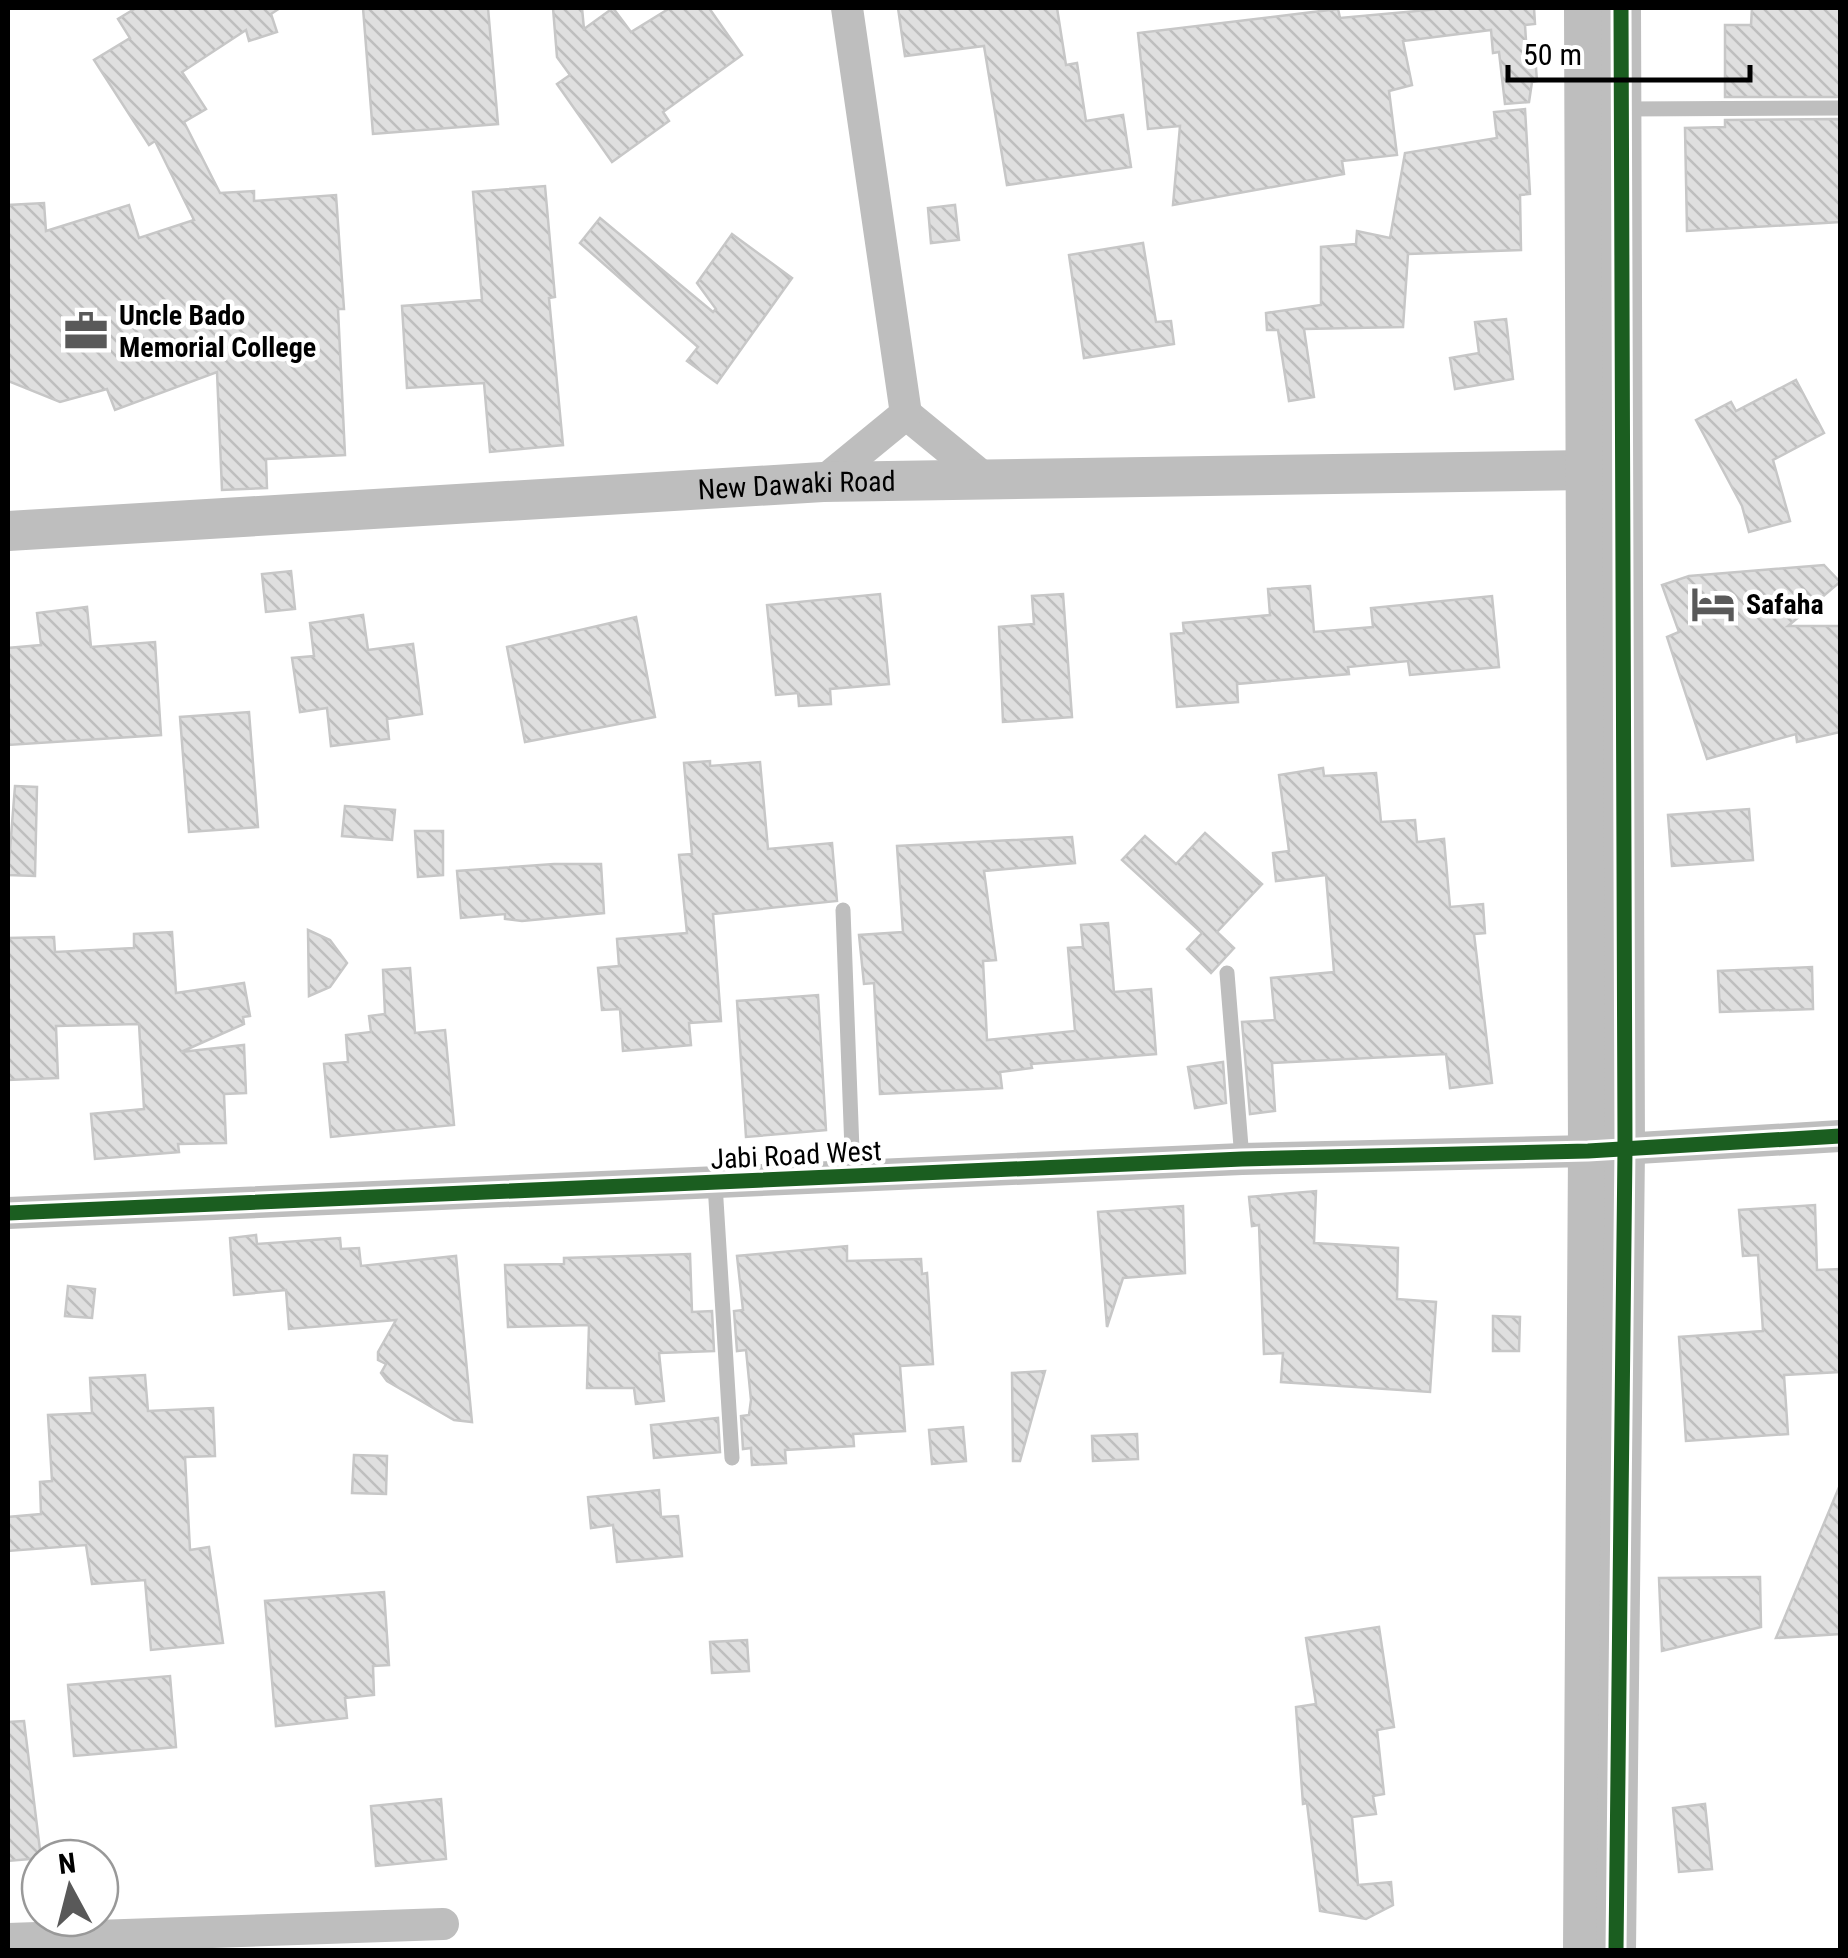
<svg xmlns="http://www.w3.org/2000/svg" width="1848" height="1958" font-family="'Roboto Condensed',sans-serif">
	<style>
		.building { fill: url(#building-back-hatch); stroke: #c7c7c7; stroke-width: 2.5 }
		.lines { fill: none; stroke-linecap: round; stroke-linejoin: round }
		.service { stroke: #bebebe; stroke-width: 15 }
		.minor { stroke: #bebebe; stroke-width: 32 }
		.tertiary { stroke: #bebebe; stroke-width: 40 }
		.cycleway-casing { stroke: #fff; stroke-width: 21 }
		.cycleway { stroke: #1b5e20; stroke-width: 15 }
		.labels { text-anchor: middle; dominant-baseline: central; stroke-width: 9; stroke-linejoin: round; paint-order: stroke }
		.poi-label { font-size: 28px; font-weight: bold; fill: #000; stroke: #fff; text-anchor: start }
		.street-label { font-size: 28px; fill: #000; stroke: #fff }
	</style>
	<defs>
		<pattern id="building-back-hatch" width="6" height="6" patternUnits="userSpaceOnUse" patternTransform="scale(2.5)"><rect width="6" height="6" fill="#dfdfdf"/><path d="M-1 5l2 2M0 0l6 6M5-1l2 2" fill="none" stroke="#bebebe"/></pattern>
	</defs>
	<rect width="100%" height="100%" fill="#fff"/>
	<!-- building -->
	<g class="building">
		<polygon points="136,8 280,8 271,14 277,32 249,41 246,30 182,72 206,109 184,122 220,193 254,191 254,201 336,195 344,309 338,309 345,455 266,459 267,488 222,490 217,372 115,410 107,389 60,402 8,381 8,205 44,203 46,231 129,205 139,238 194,220 155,141 149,145 94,60 130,38 118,19"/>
		<polygon points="363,8 488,8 498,124 373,134"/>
		<polygon points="553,8 582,8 584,29 613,8 631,32 670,8 709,8 742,55 663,112 669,121 612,162 557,84 570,75 557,57"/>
		<polygon points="898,8 1057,8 1066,65 1077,63 1086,121 1123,115 1131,167 1007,185 984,46 905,56"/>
		<polygon points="1450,8 1534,8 1535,24 1525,25 1527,56 1535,55 1537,81 1532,82 1529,102 1505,104 1499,52 1493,53 1491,30 1403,41 1412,85 1389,91 1397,155 1342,161 1344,174 1173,205 1180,126 1148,129 1138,33 1338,9 1340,18"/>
		<polygon points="1752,8 1840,8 1840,97 1725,97 1725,25 1751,25"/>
		<polygon points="1525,109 1530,194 1520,195 1521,250 1408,254 1403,327 1304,329 1314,397 1289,401 1278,330 1267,330 1266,313 1321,305 1321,247 1356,244 1357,231 1390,238 1405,153 1497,138 1494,112"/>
		<polygon points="1840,119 1840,222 1687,231 1685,128 1725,127 1725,120"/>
		<polygon points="545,186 555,297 549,298 563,445 490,452 484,383 407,388 402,306 482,300 473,192"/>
		<polygon points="955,205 959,240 931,243 928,208"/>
		<polygon points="600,218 713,312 716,309 697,283 732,234 792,278 717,383 687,361 698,347 580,243"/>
		<polygon points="1143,243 1156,322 1171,321 1174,344 1084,358 1069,255"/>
		<polygon points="1506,319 1513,379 1455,389 1450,358 1479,353 1475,322"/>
		<polygon points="1796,380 1824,433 1773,460 1790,521 1749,532 1742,506 1696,420 1731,402 1736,411"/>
		<polygon points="1824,565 1840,582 1788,626 1840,626 1840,732 1797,742 1796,734 1707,759 1667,637 1679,632 1662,585 1689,576"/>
		<polygon points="291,571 295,609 266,612 262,574"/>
		<polygon points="1310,586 1314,632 1373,627 1371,608 1492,596 1499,667 1410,675 1408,661 1348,667 1349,674 1237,684 1238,702 1177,707 1171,634 1184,633 1183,623 1270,615 1268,589"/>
		<polygon points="880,594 889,684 830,689 831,704 799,706 798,693 776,695 767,605"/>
		<polygon points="1063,594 1072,717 1003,722 999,627 1034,624 1032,596"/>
		<polygon points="87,607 91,647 155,642 161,735 8,745 8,648 41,645 37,613"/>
		<polygon points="363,615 368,650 413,644 422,714 387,719 389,739 331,746 327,708 300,712 292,658 314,656 310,623"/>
		<polygon points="636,617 655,717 525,742 507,647"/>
		<polygon points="249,712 258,827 189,832 180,717"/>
		<polygon points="710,761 710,766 760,762 768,849 832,843 837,901 713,914 721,1021 689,1023 691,1045 623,1051 620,1009 602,1010 598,968 619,966 617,939 687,933 679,855 692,854 684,763"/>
		<polygon points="1323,768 1324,776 1376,773 1381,822 1415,820 1417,842 1444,839 1450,907 1483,904 1485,933 1474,934 1492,1083 1450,1088 1446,1054 1272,1063 1275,1111 1250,1114 1242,1022 1275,1020 1271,978 1334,972 1326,875 1276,881 1273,853 1289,851 1279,775"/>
		<polygon points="15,786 37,787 35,876 8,875"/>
		<polygon points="345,806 395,810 392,840 342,836"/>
		<polygon points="1749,809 1753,860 1672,866 1668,815"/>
		<polygon points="415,831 443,831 443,875 418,877"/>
		<polygon points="1205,833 1262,884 1217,932 1234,948 1211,973 1187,949 1202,933 1122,860 1145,836 1176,864"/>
		<polygon points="1072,837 1075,863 984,871 996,960 983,961 987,1040 1075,1031 1068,948 1083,947 1081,925 1108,923 1114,992 1151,989 1156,1054 1031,1064 1032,1068 1000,1072 1002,1088 880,1094 874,983 864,984 859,935 903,932 897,846"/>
		<polygon points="554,864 601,864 604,913 522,921 505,919 505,914 461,918 457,871"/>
		<polygon points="308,930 330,940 347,963 330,987 309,996"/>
		<polygon points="172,932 176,993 244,983 250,1016 243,1017 244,1024 181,1052 244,1045 246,1093 224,1094 226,1143 178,1144 179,1152 95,1159 91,1114 144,1109 139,1024 56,1026 58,1078 8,1080 8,938 54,937 55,952 134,948 134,934"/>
		<polygon points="1812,967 1813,1009 1720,1012 1718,971"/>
		<polygon points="410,968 415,1033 445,1030 454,1125 331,1137 324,1064 348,1062 346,1035 371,1032 369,1016 385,1014 383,970"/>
		<polygon points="818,995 826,1130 746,1137 737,1001"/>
		<polygon points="1223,1062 1226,1103 1195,1108 1188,1067"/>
		<polygon points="1316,1191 1314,1243 1398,1248 1397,1299 1436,1302 1430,1392 1281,1382 1283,1353 1264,1354 1259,1225 1252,1226 1249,1197"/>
		<polygon points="1815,1205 1817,1270 1840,1269 1840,1372 1784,1375 1788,1434 1686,1441 1679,1337 1763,1331 1758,1255 1743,1256 1739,1210"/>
		<polygon points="1183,1206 1185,1273 1123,1278 1107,1327 1098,1212"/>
		<polygon points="256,1235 257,1244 340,1238 341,1249 359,1248 361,1266 456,1256 472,1422 454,1420 387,1381 381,1373 386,1364 378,1360 378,1352 396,1320 289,1329 286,1290 234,1295 230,1238"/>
		<polygon points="847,1246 847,1261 921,1259 922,1274 927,1273 933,1364 900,1366 905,1431 853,1434 854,1446 785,1450 786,1463 752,1465 751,1448 743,1449 741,1416 749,1415 751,1400 746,1350 737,1351 734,1311 743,1310 737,1256"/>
		<polygon points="690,1254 692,1312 712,1311 714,1351 659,1353 664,1401 636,1404 634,1388 587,1388 589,1325 508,1327 505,1265 564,1264 564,1258"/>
		<polygon points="68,1286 95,1289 92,1318 65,1316"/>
		<polygon points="1493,1316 1520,1317 1519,1351 1493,1351"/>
		<polygon points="1045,1371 1020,1461 1013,1461 1012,1373"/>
		<polygon points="145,1375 148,1411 213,1408 215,1456 185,1457 190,1550 209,1547 223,1643 151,1650 145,1580 92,1584 86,1545 8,1551 8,1517 41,1514 40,1482 52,1481 48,1415 92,1413 90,1378"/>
		<polygon points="718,1418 720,1452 654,1458 651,1425"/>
		<polygon points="963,1427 966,1461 932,1464 929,1430"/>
		<polygon points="1137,1434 1138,1459 1093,1461 1092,1436"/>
		<polygon points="354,1455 387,1456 386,1494 352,1493"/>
		<polygon points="1840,1485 1840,1634 1776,1638"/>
		<polygon points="659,1490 661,1517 678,1516 682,1556 617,1562 613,1525 591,1528 588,1497"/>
		<polygon points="1760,1577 1761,1627 1662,1651 1659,1578"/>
		<polygon points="384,1592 389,1665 373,1666 374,1695 345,1698 347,1718 276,1726 265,1601"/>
		<polygon points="1379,1627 1394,1727 1377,1730 1384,1794 1373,1796 1376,1814 1352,1817 1358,1885 1391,1882 1393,1905 1366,1919 1320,1911 1307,1803 1303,1804 1296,1707 1316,1704 1306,1638"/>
		<polygon points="747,1640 749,1671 712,1673 710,1642"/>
		<polygon points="170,1676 176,1747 74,1756 68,1685"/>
		<polygon points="24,1721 41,1858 8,1861 8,1722"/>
		<polygon points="441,1799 446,1859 376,1866 371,1806"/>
		<polygon points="1705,1804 1712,1869 1679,1872 1673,1808"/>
	</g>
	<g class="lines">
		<!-- service -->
		<g class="service">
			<polyline points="1625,109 1840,108"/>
			<polyline points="843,910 853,1177"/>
			<polyline points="1227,973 1242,1159"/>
			<polyline points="715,1184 732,1458"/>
		</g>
		<!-- minor -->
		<g class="minor">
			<polyline points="906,414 984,478"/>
			<polyline points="823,482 906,414 847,8"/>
			<polyline points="8,1213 1242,1159 1588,1151 1840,1136"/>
			<polyline points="8,1939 443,1924"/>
		</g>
		<!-- tertiary -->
		<g class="tertiary">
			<path id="s1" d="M8 531 823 482 1586 470"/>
			<polyline points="1583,1950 1588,1151 1584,8"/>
			<polyline points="1616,1950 1625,1149 1621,8"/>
		</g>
		<!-- cycleway casing -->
		<g class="cycleway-casing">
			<g id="cycleway">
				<polyline points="8,1213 1242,1159 1588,1151 1840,1136"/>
				<polyline points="1616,1950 1625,1149 1621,8"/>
			</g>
		</g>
		<!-- cycleway -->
		<use href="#cycleway" class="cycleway"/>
	</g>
	<!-- icons -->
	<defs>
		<g id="office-bare" transform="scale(3.45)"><path d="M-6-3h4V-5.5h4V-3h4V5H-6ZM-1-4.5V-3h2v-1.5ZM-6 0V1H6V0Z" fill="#595959" stroke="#fff" stroke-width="2.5" paint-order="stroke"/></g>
		<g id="hotel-bare" transform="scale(3.45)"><path d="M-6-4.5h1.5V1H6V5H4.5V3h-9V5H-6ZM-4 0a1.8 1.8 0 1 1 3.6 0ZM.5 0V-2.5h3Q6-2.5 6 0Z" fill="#595959" stroke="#fff" stroke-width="2.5" paint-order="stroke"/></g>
	</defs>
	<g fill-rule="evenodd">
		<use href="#office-bare" x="86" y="331"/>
		<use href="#hotel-bare" x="1713" y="604"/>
	</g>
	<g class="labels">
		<!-- poi labels -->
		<g class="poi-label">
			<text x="119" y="315">Uncle Bado<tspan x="119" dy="32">Memorial College</tspan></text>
			<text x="1746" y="604">Safaha</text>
		</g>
		<!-- street labels -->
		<g class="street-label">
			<text stroke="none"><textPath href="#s1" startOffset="790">New Dawaki Road</textPath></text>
			<text transform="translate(796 1155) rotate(-3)">Jabi Road West</text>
		</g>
	</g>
	<!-- border -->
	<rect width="1848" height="1958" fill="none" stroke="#000000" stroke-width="20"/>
	<!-- north arrow -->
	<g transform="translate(70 1888) rotate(353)"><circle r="48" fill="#ffffff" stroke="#999999" stroke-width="2.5"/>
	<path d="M0-8L18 38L0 25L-18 38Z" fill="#595959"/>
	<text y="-15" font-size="28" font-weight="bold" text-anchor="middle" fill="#000000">N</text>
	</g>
	<!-- scale -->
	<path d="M1508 65v15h242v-15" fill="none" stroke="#000000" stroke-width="5"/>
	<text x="1523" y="65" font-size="30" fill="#000000" stroke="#ffffff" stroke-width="8" paint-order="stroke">50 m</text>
</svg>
